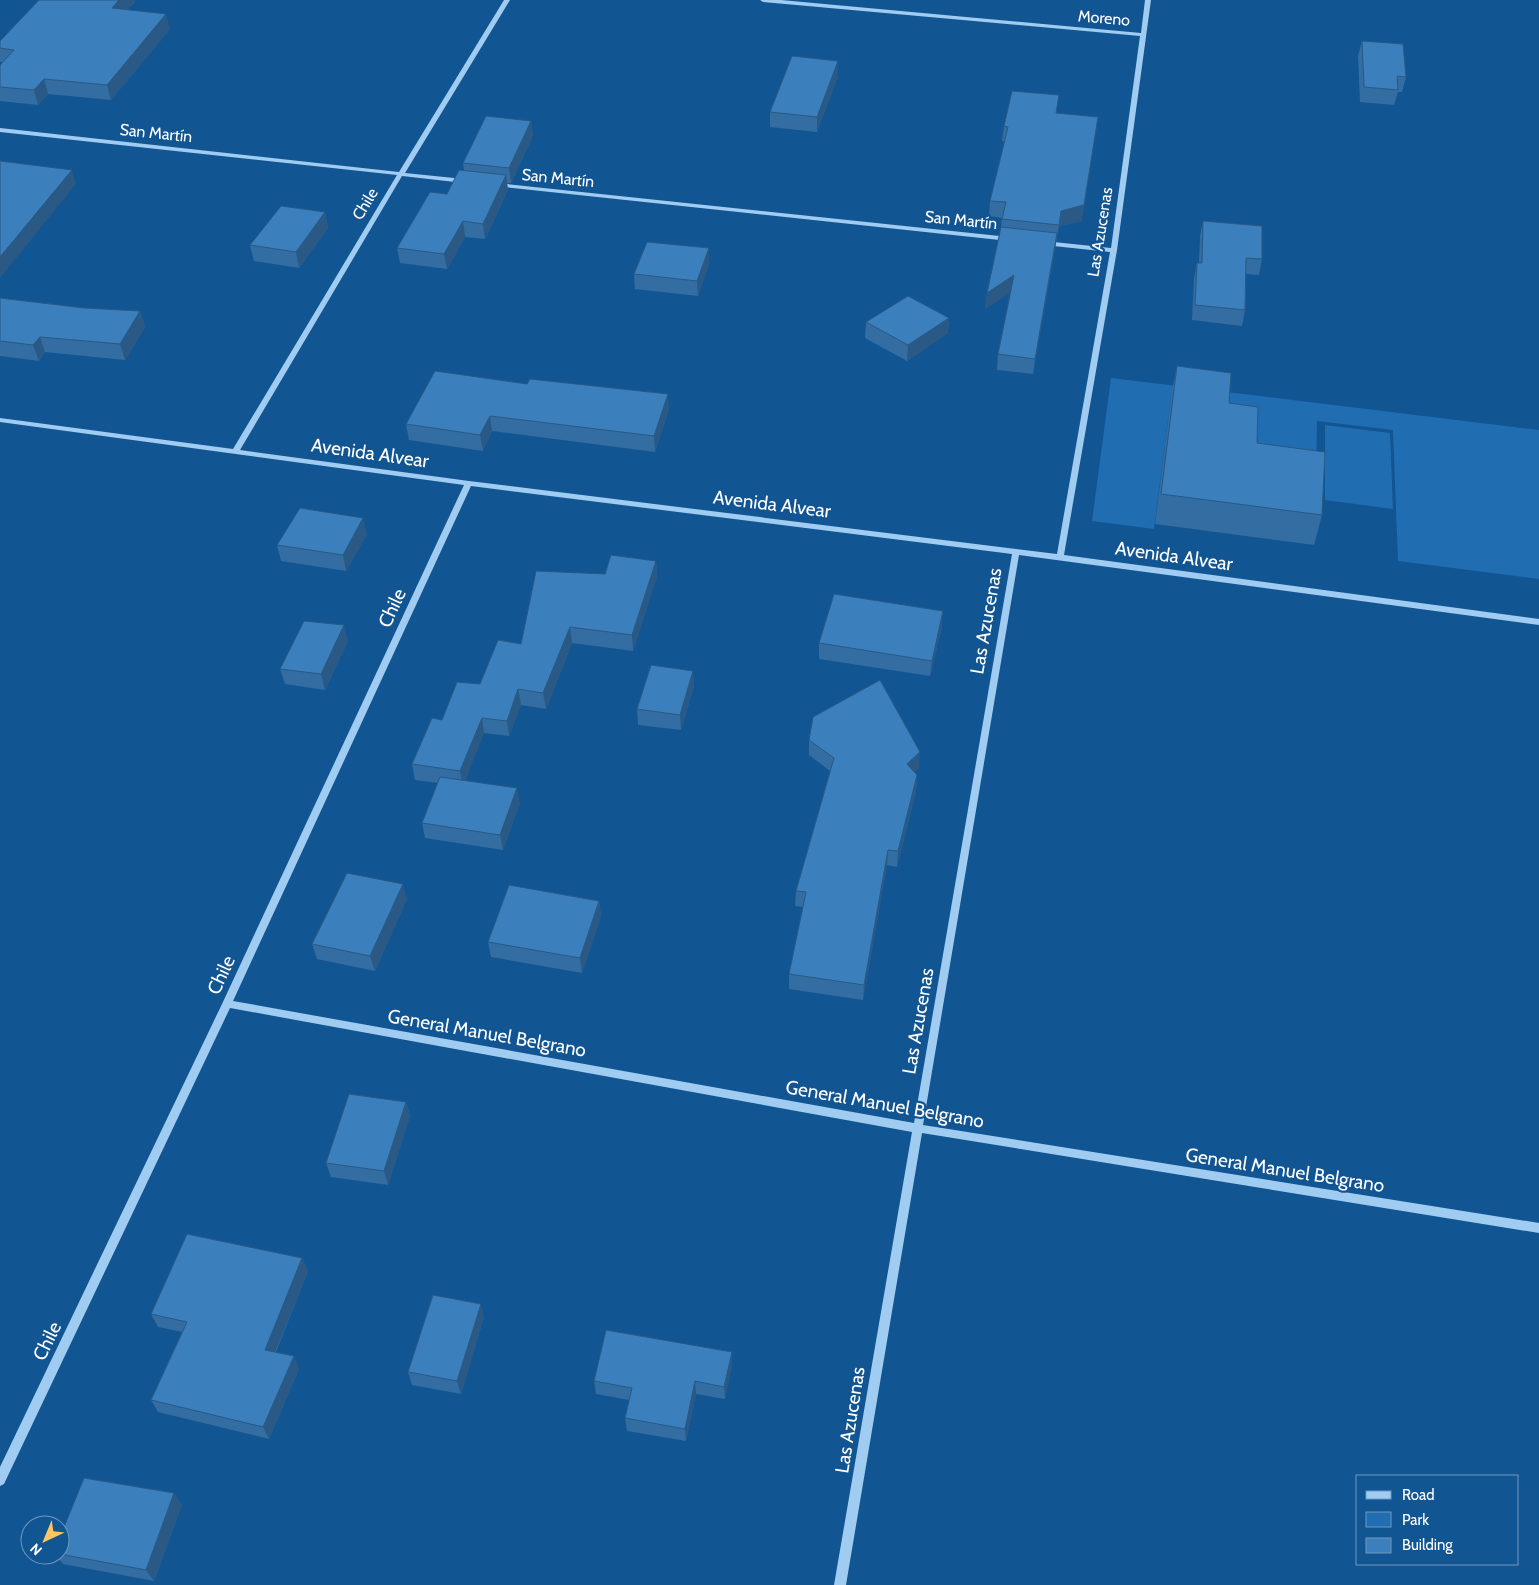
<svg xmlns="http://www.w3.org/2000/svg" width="1539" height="1585" font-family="Cabin,sans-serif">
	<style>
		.green { fill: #216db1 }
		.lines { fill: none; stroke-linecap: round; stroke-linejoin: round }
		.minor { fill: #a0ccf2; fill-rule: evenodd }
		.wall { fill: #336da2 }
		.shaded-wall { fill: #295984 }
		.building { fill: #3b7fbc; stroke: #295984 }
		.labels { text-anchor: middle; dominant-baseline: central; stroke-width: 4.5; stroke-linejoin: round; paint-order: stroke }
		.far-street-label { font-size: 16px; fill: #fff; stroke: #125593 }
		.street-label { font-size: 19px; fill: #fff; stroke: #125593 }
	</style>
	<rect width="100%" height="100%" fill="#125593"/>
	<!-- green -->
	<g class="green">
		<polygon points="1111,378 1539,430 1539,579 1398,561 1393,430 1317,421 1316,472 1254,453 1257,423 1223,419 1171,396 1154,529 1092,521"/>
		<polygon points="1325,425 1390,433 1393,509 1325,500"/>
	</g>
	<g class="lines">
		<!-- minor -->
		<g class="minor">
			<path d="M504 0H510L405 173 464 179 467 181 464 183 402 176 240 450 469 481 1057 554 1110 252 1044 245 1041 243 1044 241 1111 248 1140 36 763 2 760 0H781L1141 33 1145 0H1151L1117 250 1064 555 1539 619V625L1019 555 923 1125 1539 1223V1233L922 1133 846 1585H834L912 1132 230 1008 4 1484 0 1486V1467L222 1004 464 485 0 422V418L233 449 397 175 0 132V128L399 172ZM471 486 1012 554 914 1123 233 1001Z"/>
			<polygon points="497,183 1009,237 1012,239 1009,241 495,186 494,185"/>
		</g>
	</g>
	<!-- wall -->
	<g class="wall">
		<polygon points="39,0 134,0 135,2 127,10 170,29 111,100 48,94 38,105 0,101 0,65 3,62 0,62 0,48"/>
		<polygon points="1362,41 1406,77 1402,92 1398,92 1394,105 1360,102 1358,56"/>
		<polygon points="838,61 838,76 817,132 770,127 770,112"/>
		<polygon points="1056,113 1082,221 1059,226 1033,374 997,370 998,354 1011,292 985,309 987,293 1001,227 1002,218 989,216 990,201 1005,142 1002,141 1004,126"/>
		<polygon points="531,121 533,136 511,183 507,183 508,190 485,239 465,237 447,269 400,263 397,248 447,194 464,170 463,163"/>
		<polygon points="325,212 328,228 299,268 254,261 250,245"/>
		<polygon points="1203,221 1262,259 1259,275 1246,274 1245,310 1242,326 1192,320 1194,278 1197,263 1199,263 1200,236"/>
		<polygon points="709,248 709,264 698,296 635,289 634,274"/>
		<polygon points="0,298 84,308 140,311 145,327 125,360 45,352 39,361 0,356"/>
		<polygon points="949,318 948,333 907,361 865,338 866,322"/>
		<polygon points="1177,366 1229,403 1257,443 1322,515 1314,545 1155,524 1171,396"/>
		<polygon points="435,371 669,409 655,452 492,431 483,451 409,440 406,424"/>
		<polygon points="367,534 346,571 281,561 277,545"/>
		<polygon points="656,561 657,576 633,651 572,643 546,709 521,705 509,736 484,733 465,780 520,803 503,850 425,838 422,823 438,783 415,780 412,764 442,720 521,644 605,574"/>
		<polygon points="942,627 930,676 819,659 819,643"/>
		<polygon points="348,641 325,690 285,684 280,669"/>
		<polygon points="693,671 694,686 681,730 638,725 637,709"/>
		<polygon points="809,740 919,768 914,772 917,775 916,791 897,867 887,865 863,1000 789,989 789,974 803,907 795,906 796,891 830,771 809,755"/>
		<polygon points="407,899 375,971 317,959 312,944"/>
		<polygon points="599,901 601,916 582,973 491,957 488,942"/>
		<polygon points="406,1102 410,1116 388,1185 331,1177 326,1163"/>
		<polygon points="302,1258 308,1271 276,1352 299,1369 269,1439 158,1412 151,1400 182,1332 158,1327 151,1314"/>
		<polygon points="484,1317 461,1394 412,1385 408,1372"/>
		<polygon points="732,1365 725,1399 696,1394 686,1441 627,1431 625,1418 629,1400 596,1394 594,1381"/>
		<polygon points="182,1505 154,1581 63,1564 55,1555 60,1555 60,1537"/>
	</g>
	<!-- shaded-wall -->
	<g class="shaded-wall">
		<polygon points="119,0 134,0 135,2 116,23 112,8"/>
		<polygon points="166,14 170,29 111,100 107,85"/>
		<polygon points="838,61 838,76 817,132 817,117"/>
		<polygon points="44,79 48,94 38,105 34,90"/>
		<polygon points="1098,117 1082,221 1059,226 1057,240 1061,211"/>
		<polygon points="531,121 533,136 511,183 509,168"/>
		<polygon points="72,170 76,184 0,278 0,257"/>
		<polygon points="506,175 508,190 485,239 483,224"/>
		<polygon points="325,212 328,228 299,268 296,252"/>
		<polygon points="463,221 465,237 447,269 444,254"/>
		<polygon points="1057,233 1055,248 1033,374 1035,359"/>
		<polygon points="709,248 709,264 698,296 697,281"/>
		<polygon points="1014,275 1013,291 985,309 987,293"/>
		<polygon points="140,311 145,327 125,360 120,344"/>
		<polygon points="949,318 948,333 907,361 908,345"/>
		<polygon points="40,337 45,352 39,361 33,345"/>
		<polygon points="668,394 669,409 655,452 654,436"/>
		<polygon points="490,416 492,431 483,451 480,435"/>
		<polygon points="363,518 367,534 346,571 343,555"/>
		<polygon points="656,561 657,576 633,651 632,635"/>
		<polygon points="943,611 942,627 930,676 932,661"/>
		<polygon points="344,625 348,641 325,690 321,674"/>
		<polygon points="570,627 572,643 546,709 543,693"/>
		<polygon points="693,671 694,686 681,730 680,715"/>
		<polygon points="518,689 521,705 509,736 507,721"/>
		<polygon points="482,718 484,733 463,787 460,771"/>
		<polygon points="920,752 919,768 906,779 907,764"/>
		<polygon points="917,775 916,791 897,867 898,851"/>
		<polygon points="517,788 520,803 503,850 500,835"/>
		<polygon points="888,850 887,865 863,1000 864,985"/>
		<polygon points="403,884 407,899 375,971 370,956"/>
		<polygon points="599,901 601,916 582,973 580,958"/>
		<polygon points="406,1102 410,1116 388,1185 384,1171"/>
		<polygon points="302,1258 308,1271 271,1362 265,1350"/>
		<polygon points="481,1304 484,1317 461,1394 457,1381"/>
		<polygon points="732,1352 732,1365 725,1399 724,1387"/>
		<polygon points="294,1356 299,1369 269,1439 263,1427"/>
		<polygon points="695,1381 696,1394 686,1441 685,1429"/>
		<polygon points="174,1493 182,1505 154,1581 146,1570"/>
	</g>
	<!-- building -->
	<g class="building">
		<polygon points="39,0 119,0 112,8 166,14 107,85 44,79 34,90 0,87 0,65 14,50 0,48 0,41"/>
		<polygon points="1362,41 1403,44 1406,77 1397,76 1398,90 1364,87"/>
		<polygon points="792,56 838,61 817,117 770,112"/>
		<polygon points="1012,91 1059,95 1056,113 1098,117 1084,205 1061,211 1059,225 1002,219 1006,202 990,201 1008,127 1004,126"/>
		<polygon points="486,116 531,121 509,168 463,163"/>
		<polygon points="0,161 72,170 0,257"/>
		<polygon points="459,170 506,175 483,224 463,221 444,254 397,248 430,192 447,194"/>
		<polygon points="281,206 325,212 296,252 250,245"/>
		<polygon points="1203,221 1262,226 1262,259 1246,258 1245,310 1195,305 1197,263 1202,263"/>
		<polygon points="1001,227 1057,233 1035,359 998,354 1014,275 987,293"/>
		<polygon points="647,242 709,248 697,281 634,274"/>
		<polygon points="908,296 949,318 908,345 866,322"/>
		<polygon points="0,298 84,308 140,311 120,344 40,337 33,345 0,341"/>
		<polygon points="1177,366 1231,373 1229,403 1258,407 1257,443 1325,452 1322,515 1161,494"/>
		<polygon points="435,371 527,384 530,379 668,394 654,436 490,416 480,435 406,424"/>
		<polygon points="300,508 363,518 343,555 277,545"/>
		<polygon points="611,555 656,561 632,635 570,627 543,693 518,689 507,721 482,718 460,771 412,764 432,718 442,720 457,682 480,684 498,640 521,644 536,571 605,574"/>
		<polygon points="834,594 943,611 932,661 819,643"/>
		<polygon points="304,621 344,625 321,674 280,669"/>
		<polygon points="651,665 693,671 680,715 637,709"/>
		<polygon points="880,680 920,752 907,764 917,775 898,851 888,850 864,985 789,974 806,892 796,891 834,758 809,740 813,717"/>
		<polygon points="440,777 517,788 500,835 422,823"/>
		<polygon points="347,873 403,884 370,956 312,944"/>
		<polygon points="509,885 599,901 580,958 488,942"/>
		<polygon points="349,1094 406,1102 384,1171 326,1163"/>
		<polygon points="187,1234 302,1258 265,1350 294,1356 263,1427 151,1400 187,1322 151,1314"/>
		<polygon points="433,1295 481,1304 457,1381 408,1372"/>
		<polygon points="606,1330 732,1352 724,1387 695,1381 685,1429 625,1418 632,1388 594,1381"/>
		<polygon points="84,1478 174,1493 146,1570 60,1554 60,1537"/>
	</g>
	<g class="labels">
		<!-- far-street labels -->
		<g class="far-street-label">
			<text transform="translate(1104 18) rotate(5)">Moreno</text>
			<text transform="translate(156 133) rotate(6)">San Martín</text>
			<text transform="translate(558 178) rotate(6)">San Martín</text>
			<text transform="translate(365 204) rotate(-59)">Chile</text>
			<text transform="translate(961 220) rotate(6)">San Martín</text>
			<text transform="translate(1100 232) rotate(-81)">Las Azucenas</text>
		</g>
		<!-- street labels -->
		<g class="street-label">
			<text transform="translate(370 453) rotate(8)">Avenida Alvear</text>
			<text transform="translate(772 504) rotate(7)">Avenida Alvear</text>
			<text transform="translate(1174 556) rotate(8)">Avenida Alvear</text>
			<text transform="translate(392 608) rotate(-65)">Chile</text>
			<text transform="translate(986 621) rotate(-80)">Las Azucenas</text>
			<text transform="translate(221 975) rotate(-65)">Chile</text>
			<text transform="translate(918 1021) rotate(-80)">Las Azucenas</text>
			<text transform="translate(487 1033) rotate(10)">General Manuel Belgrano</text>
			<text transform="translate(885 1104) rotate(10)">General Manuel Belgrano</text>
			<text transform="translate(1285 1170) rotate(9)">General Manuel Belgrano</text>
			<text transform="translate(47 1341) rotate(-64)">Chile</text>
			<text transform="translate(850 1420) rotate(-81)">Las Azucenas</text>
		</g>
	</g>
	<!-- legend -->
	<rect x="1356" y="1475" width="162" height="90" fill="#125593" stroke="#7199be"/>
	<rect x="1366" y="1491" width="25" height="8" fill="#a0ccf2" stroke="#7199be"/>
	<text x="1402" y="1500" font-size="15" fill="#ffffff">Road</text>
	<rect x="1366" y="1512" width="25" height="15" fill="#216db1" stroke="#7199be"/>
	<text x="1402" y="1525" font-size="15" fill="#ffffff">Park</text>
	<rect x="1366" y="1538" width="25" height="15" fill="#3b7fbc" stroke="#7199be"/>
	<text x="1402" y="1550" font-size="15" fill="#ffffff">Building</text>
	<!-- north arrow -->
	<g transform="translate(45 1540) rotate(224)"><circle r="24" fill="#125593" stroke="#7199be"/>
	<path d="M0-4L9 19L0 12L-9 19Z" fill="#ffc562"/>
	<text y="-8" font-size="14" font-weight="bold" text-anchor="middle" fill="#ffffff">N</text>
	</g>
</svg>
